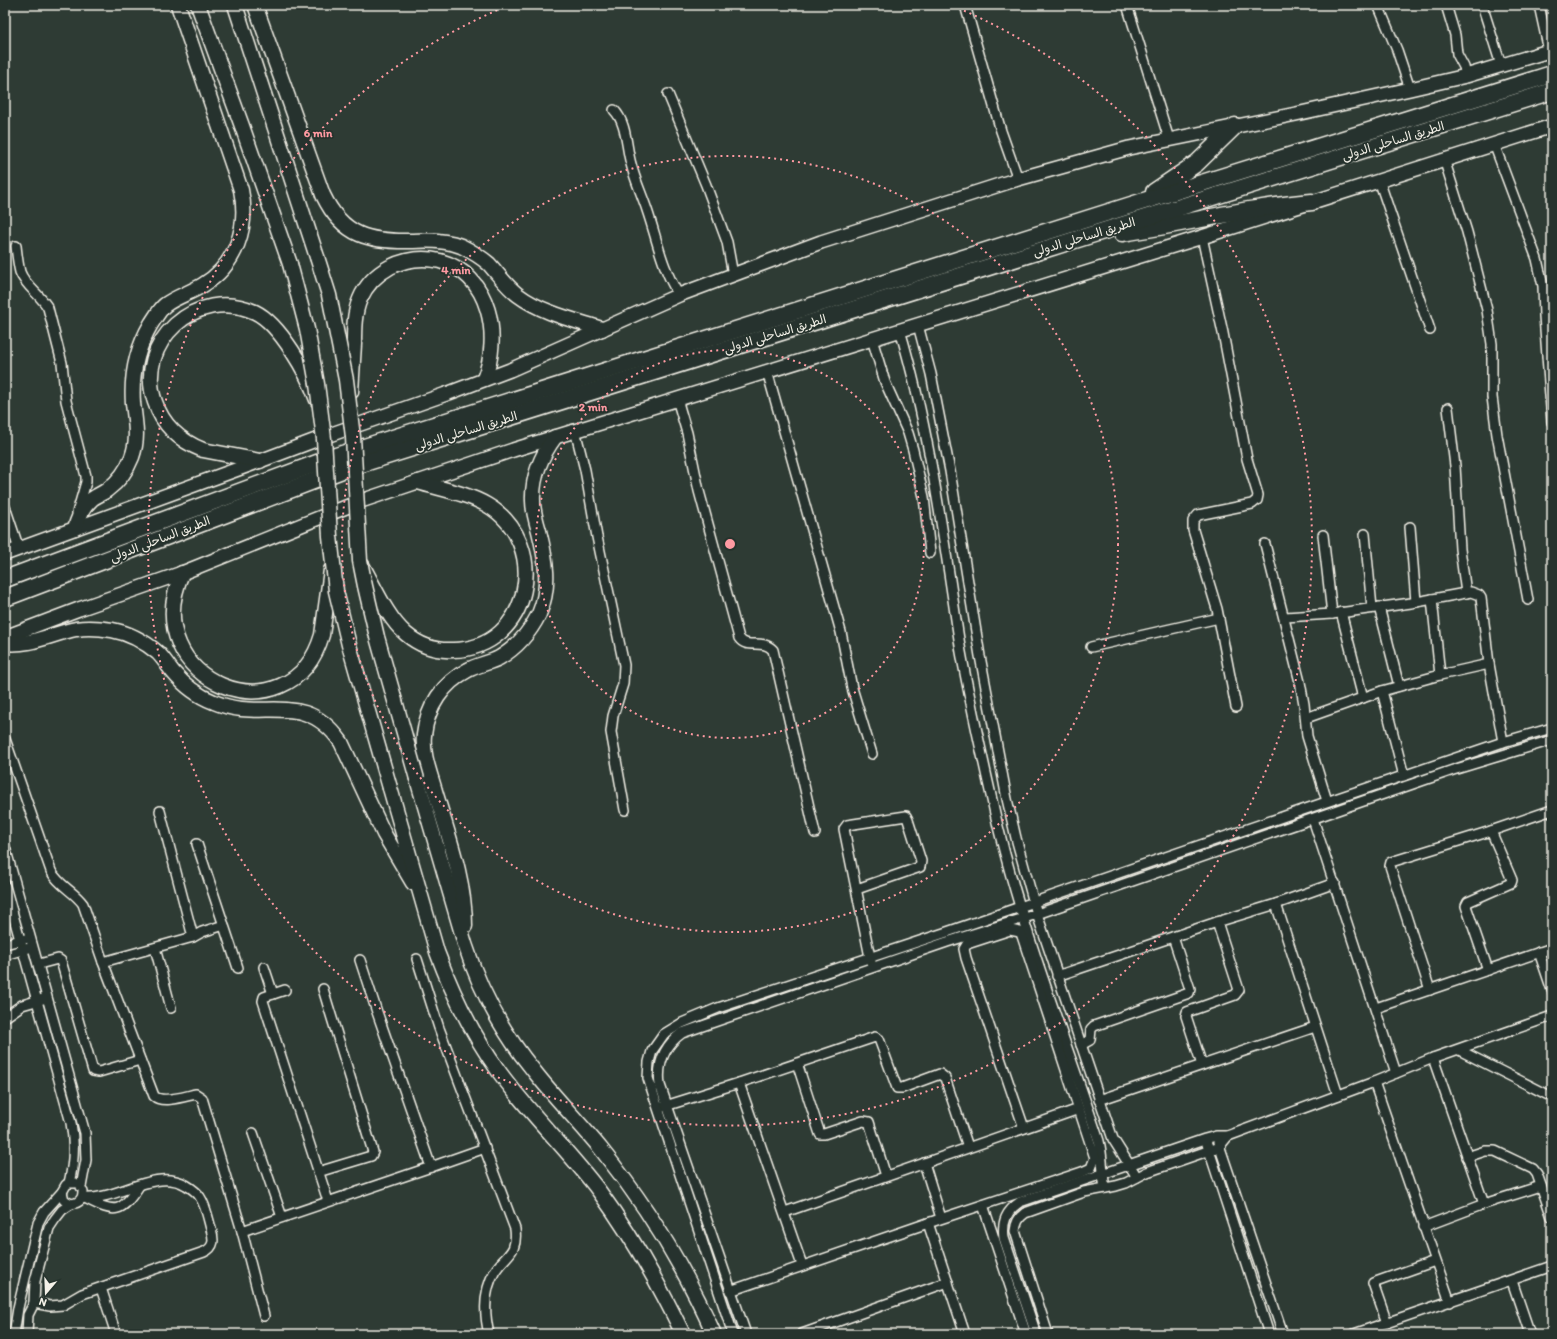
<svg xmlns="http://www.w3.org/2000/svg" width="1557" height="1339" font-family="Itim,'Playpen Sans Arabic',sans-serif">
	<style>
		.lines { fill: none; stroke-linecap: round; stroke-linejoin: round }
		.street-casing { stroke: #f4f1e8; stroke-width: 12 }
		.secondary-casing { stroke: #f4f1e8; stroke-width: 16 }
		.primary-casing { stroke: #f4f1e8; stroke-width: 17 }
		.highway-casing { stroke: #f4f1e8; stroke-width: 19 }
		.street { stroke: #26332d; stroke-width: 9 }
		.secondary { stroke: #26332d; stroke-width: 13 }
		.primary { stroke: #26332d; stroke-width: 14 }
		.highway { stroke: #26332d; stroke-width: 16 }
		.primary-bridge-casing { stroke: #f4f1e8; stroke-width: 17; stroke-linecap: butt }
		.primary-bridge { stroke: #26332d; stroke-width: 14 }
		.ring { fill: none; stroke: #ff9aa2; stroke-width: 2; stroke-dasharray: 2 4 }
		.labels { text-anchor: middle; dominant-baseline: central; stroke-width: 3.5; stroke-linejoin: round; paint-order: stroke }
		.street-label { font-size: 12px; fill: #f4f1e8; stroke: #26332d }
		.centre { fill: #ff9aa2; stroke: #26332d; stroke-width: 2 }
		.ring-label { font-size: 12px; text-anchor: middle; font-weight: bold; fill: #ff9aa2; stroke: #26332d; stroke-width: 3.5; stroke-linejoin: round; paint-order: stroke }
	</style>
	<rect width="100%" height="100%" fill="#2e3b34"/>
	<filter id="ink" filterUnits="userSpaceOnUse"><feTurbulence type="fractalNoise" baseFrequency=".025" numOctaves="2"/><feDisplacementMap in="SourceGraphic" scale="8" xChannelSelector="R" yChannelSelector="G"/><feConvolveMatrix kernelMatrix="1 2 1 2 8 2 1 2 1" color-interpolation-filters="sRGB"/></filter>
	<g filter="url(#ink)">
		<g class="lines">
			<!-- street casing -->
			<g class="street-casing">
				<g id="street">
					<polyline points="965,5 1001,131 1018,179"/>
					<polyline points="1127,5 1169,139"/>
					<polyline points="1378,5 1397,50 1410,89"/>
					<polyline points="1446,5 1455,35 1457,54 1464,67 1466,76"/>
					<polyline points="1482,5 1501,65"/>
					<polyline points="1539,5 1549,51"/>
					<polyline points="668,94 706,185 727,242 733,275"/>
					<path d="M614 110C627 123 626 147 631 164 635 180 642 195 647 210 657 239 662 269 679 295"/>
					<polyline points="1494,144 1537,259 1543,286 1544,316 1552,422"/>
					<polyline points="1444,159 1467,232 1487,310 1492,344 1492,397 1497,435 1528,600"/>
					<polyline points="1379,180 1430,330"/>
					<polyline points="1202,237 1223,333 1247,459 1258,495 1257,500 1252,504 1198,515 1193,521 1193,530 1217,609 1236,707"/>
					<path d="M16 246C17 255 18 264 20 272 25 286 41 295 48 308L62 363 66 401 86 476V482L77 513"/>
					<polyline points="918,325 931,374 950,471 980,656 1007,799 1016,838 1037,914 1113,1139 1137,1177"/>
					<path d="M900 330C931 435 944 544 961 652 970 702 981 751 992 800 1017 917 1062 1029 1099 1141 1103 1157 1102 1173 1105 1188"/>
					<polyline points="872,339 885,382 908,433 913,450 924,497 930,553"/>
					<polyline points="767,371 841,632 852,688 872,754"/>
					<path d="M677 399 687 433 699 491 739 638C747 650 762 638 773 650L815 833"/>
					<polyline points="1448,408 1455,466 1460,549 1466,593"/>
					<polyline points="575,430 585,470 597,537 624,665 623,684 613,716 611,732 625,810"/>
					<polyline points="5,507 19,549"/>
					<polyline points="1410,527 1416,602"/>
					<polyline points="1365,534 1372,608"/>
					<polyline points="1323,535 1332,614"/>
					<polyline points="1265,544 1300,682 1304,704 1307,736 1327,801"/>
					<polyline points="1432,599 1440,675"/>
					<polyline points="1379,607 1399,686"/>
					<polyline points="1341,612 1363,698"/>
					<polyline points="1285,617 1332,614 1411,603 1471,592 1479,595 1481,598 1489,664 1503,742"/>
					<polyline points="1091,647 1219,618"/>
					<polyline points="1382,691 1404,776"/>
					<polyline points="1306,718 1382,691 1440,675 1489,664"/>
					<path d="M5 739 51 871C59 886 74 891 83 904L103 962 154 1096C162 1104 186 1096 196 1094L202 1098 242 1231 264 1316"/>
					<polyline points="160,811 193,937"/>
					<polyline points="1313,819 1396,1073"/>
					<polyline points="197,844 238,968"/>
					<polyline points="5,847 85,1133 86,1160 81,1187"/>
					<path d="M5 886 71 1123C75 1144 74 1163 69 1183"/>
					<polyline points="857,889 920,867 921,861 908,820 906,816 847,825 844,829 871,962"/>
					<polyline points="1276,904 1338,1095"/>
					<polyline points="5,944 25,939"/>
					<polyline points="155,948 171,1008"/>
					<polyline points="1539,952 1552,990"/>
					<polyline points="5,955 29,948"/>
					<path d="M417 959 439 1028 515 1229C518 1254 506 1254 495 1271 483 1291 484 1313 489 1334"/>
					<polyline points="360,960 377,1012 431,1167"/>
					<polyline points="103,962 193,937 202,932 224,925"/>
					<polyline points="39,964 58,959 61,961 93,1071 99,1072 140,1060"/>
					<polyline points="264,967 273,994"/>
					<polyline points="1488,970 1466,906 1468,902 1511,883 1512,880 1491,831"/>
					<polyline points="1057,976 1217,922 1276,904 1335,883"/>
					<polyline points="285,990 264,997 263,1001 328,1201"/>
					<polyline points="1430,990 1390,866 1391,862 1491,831 1552,810"/>
					<polyline points="1376,1008 1552,948"/>
					<polyline points="5,1017 22,1005 43,999"/>
					<polyline points="1081,1045 1090,1040 1091,1029 1094,1026 1189,993 1190,989 1173,937"/>
					<polyline points="1459,1050 1552,1097"/>
					<polyline points="1433,1058 1484,1204"/>
					<polyline points="797,1063 820,1134 824,1134 863,1121 869,1122 886,1176"/>
					<polyline points="1202,1065 1186,1016 1187,1012 1235,995 1239,990 1217,922"/>
					<polyline points="1374,1082 1450,1302"/>
					<polyline points="739,1083 802,1265"/>
					<polyline points="1099,1100 1315,1027"/>
					<polyline points="662,1107 739,1083 875,1037 879,1039 897,1088 902,1088 940,1074 945,1078 968,1147"/>
					<polyline points="253,1133 282,1217"/>
					<polyline points="1218,1142 1283,1334"/>
					<polyline points="1207,1144 1269,1334"/>
					<polyline points="1467,1157 1485,1151 1495,1151 1533,1169 1537,1174 1552,1217"/>
					<polyline points="924,1163 941,1218"/>
					<polyline points="318,1172 371,1156 373,1152 323,989"/>
					<path d="M62 1192 64 1200 71 1204C78 1203 83 1200 83 1192"/>
					<path d="M87 1199C116 1214 121 1213 139 1186"/>
					<polyline points="983,1205 1026,1334"/>
					<polyline points="785,1212 1079,1109"/>
					<polyline points="928,1223 965,1334"/>
					<polyline points="1423,1227 1484,1204 1541,1186"/>
					<polyline points="242,1231 431,1167 485,1148"/>
					<polyline points="1512,1281 1530,1334"/>
					<polyline points="101,1288 116,1334"/>
					<polyline points="730,1291 928,1223 1082,1172 1091,1168 1095,1158 1022,936 1020,932 1010,930 967,944 964,949 966,958 1024,1128"/>
					<path d="M34 1303 50 1306 63 1305 82 1294 204 1252C215 1247 214 1239 211 1229 208 1218 206 1206 200 1197 197 1192 191 1188 186 1185 154 1167 115 1202 82 1198"/>
					<polyline points="1387,1323 1373,1283 1435,1261"/>
					<polyline points="14,1334 18,1308 38,1223 44,1212 62,1192 66,1185 69,1183 75,1183"/>
					<polyline points="27,1334 28,1315 34,1303 35,1281 49,1228 55,1219 62,1210 71,1204"/>
					<polyline points="733,1334 648,1078 649,1062 652,1051 664,1034 682,1023 718,1008 944,933 1288,815 1503,742 1552,728"/>
					<path d="M746 1334 660 1085C657 1063 664 1046 682 1033L947 942 1037 914 1453 770 1552 740"/>
					<polyline points="802,1334 948,1282"/>
					<path d="M1036 1334 1004 1238C1002 1222 1006 1211 1020 1202L1205 1139 1216 1136H1228L1374 1082 1433 1058 1552 1016"/>
					<path d="M1048 1334 1015 1231C1016 1223 1018 1218 1025 1213L1084 1192 1116 1186 1126 1183 1147 1172 1219 1147 1228 1136"/>
					<polyline points="1354,1334 1552,1266"/>
				</g>
			</g>
			<!-- secondary casing -->
			<g class="secondary-casing">
				<g id="secondary">
					<polyline points="5,554 260,461 329,435 449,393 510,370 679,295 821,242 1018,179 1129,148 1296,114 1410,89 1466,76 1552,50"/>
					<polyline points="5,637 79,609 182,573 361,501 513,450 1202,237 1552,126"/>
				</g>
			</g>
			<!-- primary casing -->
			<g class="primary-casing">
				<g id="primary">
					<polyline points="198,5 242,126 290,264"/>
					<polyline points="235,5 317,257"/>
					<path d="M255 5 323 195C343 237 370 242 413 241 429 240 445 240 461 246 471 251 481 257 489 264 499 275 506 286 518 295 542 313 574 320 602 329"/>
					<path d="M351 392C352 376 353 360 354 344 354 329 354 313 360 299 366 285 377 274 390 267 406 259 423 257 440 261 491 275 501 337 484 379"/>
					<path d="M260 461 203 450C180 441 163 426 155 402 134 343 197 285 255 312 280 324 308 374 317 400"/>
					<path d="M75 528C78 518 83 507 91 500 95 496 102 494 107 490 118 482 127 470 132 457 139 438 135 422 133 403 131 375 137 348 151 324 155 318 160 309 165 305 175 297 192 292 203 285 236 265 249 227 241 190L178 5"/>
					<path d="M362 565C374 586 387 618 406 634 419 645 436 651 453 650 531 649 552 543 487 505 466 493 441 489 418 482"/>
					<path d="M182 573C134 683 291 742 322 635L331 570"/>
					<path d="M5 643C31 646 51 634 76 629 88 627 100 628 112 630 129 633 145 642 158 653 164 659 168 666 173 672 184 685 198 696 214 702 263 723 303 688 341 742L384 834 413 883"/>
					<path d="M417 779 465 944C480 991 503 1033 534 1071 555 1098 579 1122 601 1149 646 1205 685 1268 714 1334"/>
					<path d="M390 788 437 952C453 995 473 1036 500 1073 530 1114 568 1150 599 1191 632 1236 659 1284 683 1334"/>
					<path d="M465 926C465 880 448 835 435 791 430 773 422 754 424 735 427 707 443 683 468 670 477 665 489 663 499 658 516 648 530 632 539 614 551 586 546 559 539 531 536 521 533 511 533 501 532 478 541 456 555 437"/>
				</g>
			</g>
			<!-- highway casing -->
			<g class="highway-casing">
				<g id="highway">
					<polyline points="1154,192 1197,163 1235,126"/>
					<path d="M1122 233C1185 224 1248 207 1312 202"/>
					<polyline points="5,579 336,456 1144,201 1552,74"/>
					<polyline points="5,598 342,470 1081,238 1552,91"/>
				</g>
			</g>
			<!-- street -->
			<use href="#street" class="street"/>
			<!-- secondary -->
			<use href="#secondary" class="secondary"/>
			<!-- primary -->
			<use href="#primary" class="primary"/>
			<!-- highway -->
			<use href="#highway" class="highway"/>
			<!-- primary-bridge casing -->
			<g class="primary-bridge-casing">
				<g id="primary-bridge">
					<polyline points="317,257 329,295 346,380 353,437 360,561 365,586 377,637 417,779"/>
					<polyline points="290,264 307,329 317,384 324,439 330,536 336,591 349,645 390,788"/>
				</g>
			</g>
			<!-- primary-bridge -->
			<use href="#primary-bridge" class="primary-bridge"/>
		</g>
	</g>
	<!-- distance rings -->
	<g class="ring">
		<circle cx="730" cy="544" r="194"/>
		<circle cx="730" cy="544" r="388"/>
		<path d="M953 6A582 582 0 1 1 507 6"/>
	</g>
	<g class="labels">
		<!-- street labels -->
		<g class="street-label">
			<text transform="translate(1393 141) rotate(-17)">الطريق الساحلى الدولى</text>
			<text transform="translate(1084 237) rotate(-17)">الطريق الساحلى الدولى</text>
			<text transform="translate(775 334) rotate(-17)">الطريق الساحلى الدولى</text>
			<text transform="translate(466 431) rotate(-17)">الطريق الساحلى الدولى</text>
			<text transform="translate(160 539) rotate(-21)">الطريق الساحلى الدولى</text>
		</g>
	</g>
	<circle cx="730" cy="544" r="6" class="centre"/>
	<g class="ring-label">
		<text x="318" y="137">6 min</text>
		<text x="456" y="274">4 min</text>
		<text x="593" y="411">2 min</text>
	</g>
	<!-- margin -->
	<rect width="1557" height="1339" fill="none" stroke="#26332d" stroke-width="20"/>
	<rect x="10" y="10" width="1537" height="1319" fill="none" stroke="#f4f1e8" stroke-width="1.5" filter="url(#ink)"/>
	<!-- north arrow -->
	<g transform="translate(46 1293) rotate(199)" stroke="#26332d" stroke-width="3" paint-order="stroke">
	<path d="M0-3L7 15L0 10L-7 15Z" fill="#f4f1e8"/>
	<text y="-6" font-size="11" font-weight="bold" text-anchor="middle" fill="#f4f1e8">N</text>
	</g>
</svg>
